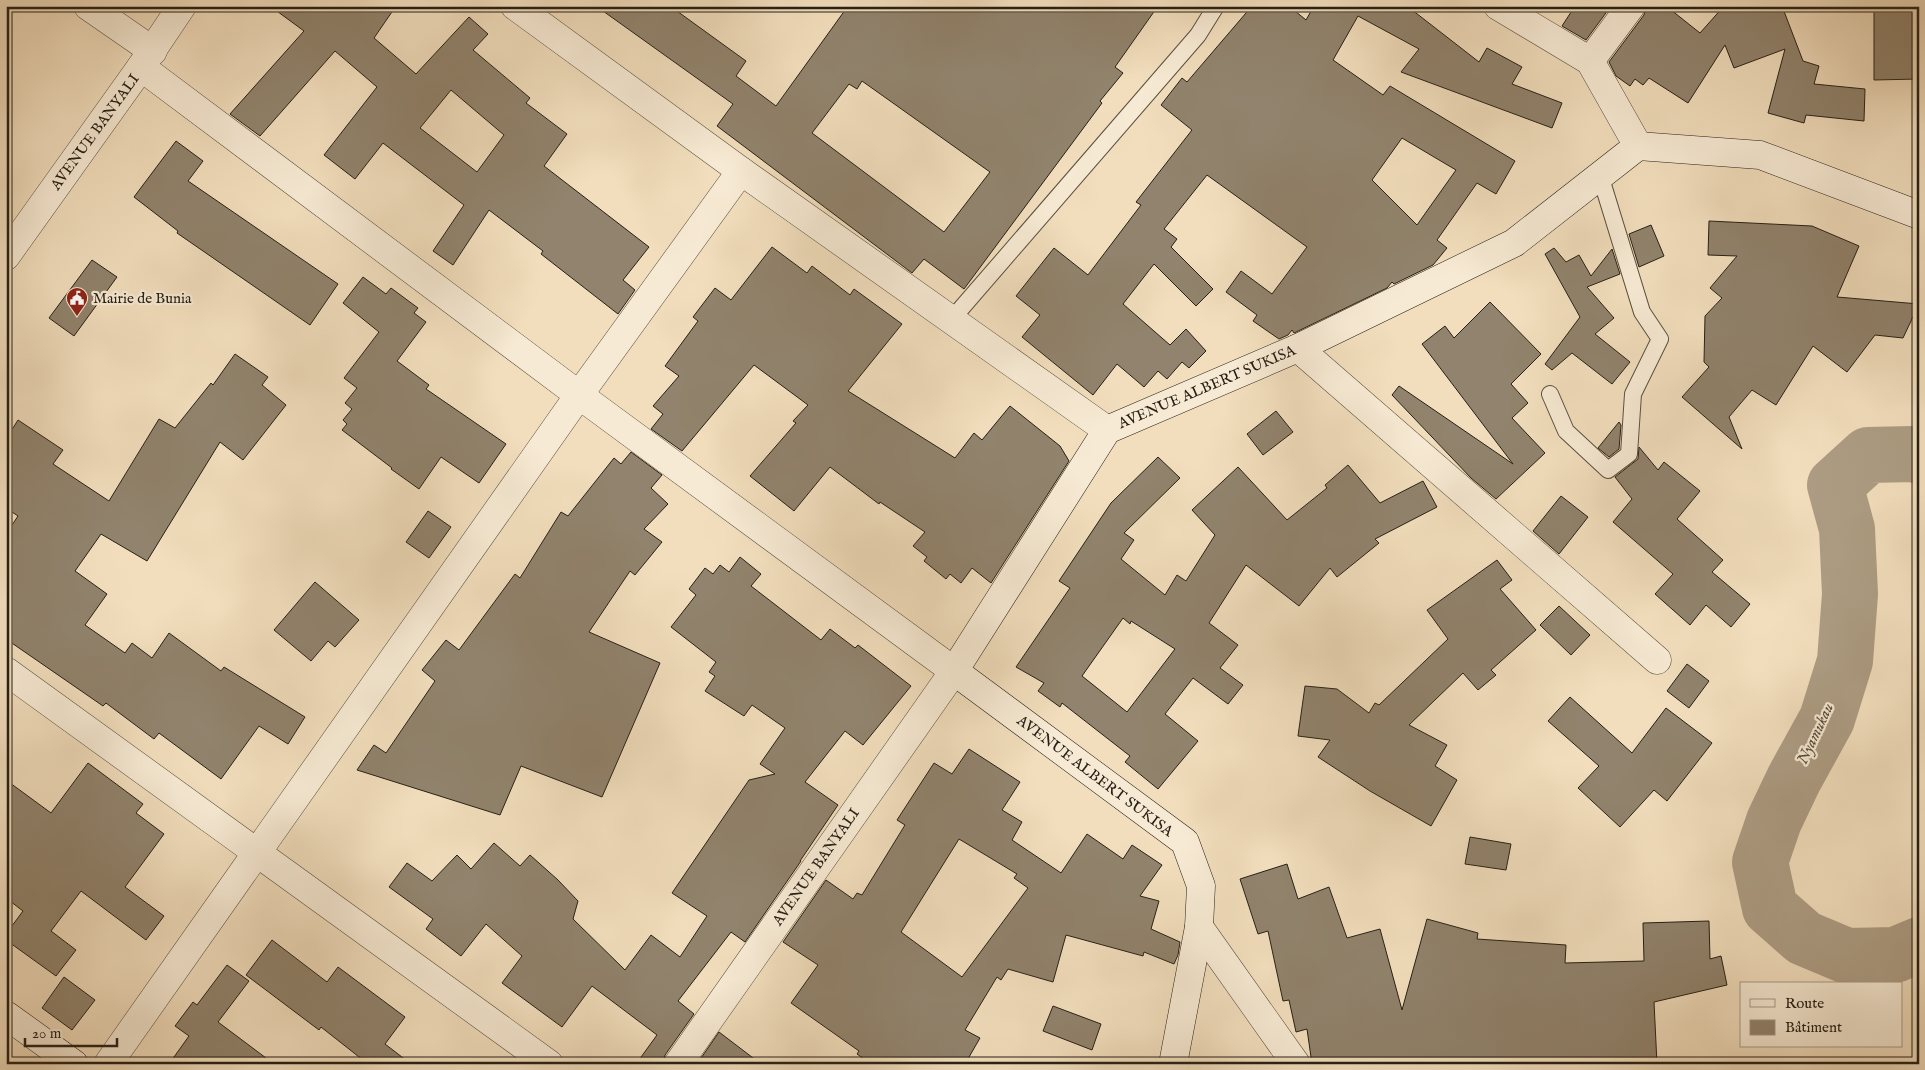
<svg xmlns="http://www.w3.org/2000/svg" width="1925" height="1070" font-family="'IM FELL English',serif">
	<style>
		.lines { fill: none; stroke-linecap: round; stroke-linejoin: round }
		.river { stroke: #ad9d84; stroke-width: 56 }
		.building { fill: #91836d; stroke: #272016; fill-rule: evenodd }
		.lane-casing { stroke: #5a5040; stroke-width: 18 }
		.street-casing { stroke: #5a5040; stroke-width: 29 }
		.secondary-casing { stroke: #272016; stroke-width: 29 }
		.lane { stroke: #f7ead4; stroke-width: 16 }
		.street { stroke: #f7ead4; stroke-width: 28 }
		.secondary { stroke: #f7ead4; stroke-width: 28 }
		.labels { text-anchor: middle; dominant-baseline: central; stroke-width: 4.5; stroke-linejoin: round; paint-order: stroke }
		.street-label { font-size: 15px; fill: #272016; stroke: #f7ead4 }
		.poi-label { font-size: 15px; fill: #272016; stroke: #f7ead4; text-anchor: start }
		.water-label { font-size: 16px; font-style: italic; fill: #564c3c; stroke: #f7ead4 }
	</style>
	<rect width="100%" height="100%" fill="#f2debd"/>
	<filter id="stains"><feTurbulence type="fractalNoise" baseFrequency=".004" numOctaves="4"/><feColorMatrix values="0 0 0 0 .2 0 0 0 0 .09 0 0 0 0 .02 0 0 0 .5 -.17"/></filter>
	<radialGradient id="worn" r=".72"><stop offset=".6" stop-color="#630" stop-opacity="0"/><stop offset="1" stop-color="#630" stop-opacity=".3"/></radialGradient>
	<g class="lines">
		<!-- river -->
		<polyline class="river" points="1919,456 1913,454 1868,455 1835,485 1847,529 1850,594 1845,661 1827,719 1794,779 1774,821 1760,862 1770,908 1804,938 1847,956 1895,955 1919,945"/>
	</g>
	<!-- building -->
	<g class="building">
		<path d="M270 6H396L374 38 416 74 469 17 488 34 473 50 530 98 526 103 567 134 544 166 649 247 623 280 635 290 618 314 541 254 543 251 489 210 453 265 433 251 464 205 383 143 355 179 324 155 377 87 335 51 260 136 230 114 304 31ZM451 90 504 135 477 172 420 128Z"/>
		<path d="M596 6H670L746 61 736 76 776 106 848 6H1158L1115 67 1123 73 1100 101 1102 103 964 289 924 259 912 273 717 126 733 104ZM862 81 990 172 944 232 812 133 849 84 857 89Z"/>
		<path d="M1252 6H1289L1306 20 1314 6H1407L1479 62 1487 48 1522 67 1512 84 1562 103 1552 128 1401 72 1419 49 1358 16 1333 60 1383 95 1390 86 1515 161 1496 194 1477 183 1437 240 1447 248 1433 265 1394 284 1392 282 1387 288 1294 333 1292 330 1288 335 1279 339 1253 321 1257 315 1226 292 1241 271 1272 294 1307 247 1207 175 1164 229 1177 239 1171 247 1213 289 1196 306 1154 264 1123 304 1170 345 1186 329 1206 351 1189 368 1182 362 1167 379 1158 371 1144 387 1117 364 1093 395 1022 337 1040 315 1016 296 1054 248 1088 275 1141 205 1136 202 1192 130 1161 105 1182 78 1187 82ZM1402 138 1456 170 1417 225 1372 180Z"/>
		<polygon points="1575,6 1611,6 1586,40 1562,26"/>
		<polygon points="1646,6 1666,6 1700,33 1724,6 1782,6 1803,61 1819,66 1814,84 1865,89 1864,121 1806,115 1804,123 1768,113 1785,49 1734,68 1725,45 1688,103 1649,78 1643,85 1635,79 1630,86 1616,76 1609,62 1644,15"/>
		<polygon points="1874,6 1919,6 1919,79 1874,80"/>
		<polygon points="176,141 203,161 188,181 338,284 310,325 177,233 178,231 134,197"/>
		<polygon points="1709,221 1812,226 1859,246 1837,297 1919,304 1903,338 1875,335 1847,372 1813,346 1776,405 1752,390 1729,417 1742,449 1682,397 1709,367 1704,362 1705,316 1722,298 1710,288 1737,256 1708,255"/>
		<polygon points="1651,225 1664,256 1639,267 1629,234"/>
		<polygon points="772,247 807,273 812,266 850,295 854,289 902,324 848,391 955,458 974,433 982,440 1010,406 1060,446 1069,461 991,583 972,568 961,583 950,574 946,579 924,561 927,557 913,546 925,532 880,502 879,504 830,467 794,511 750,476 796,423 793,421 808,405 754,365 682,451 651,429 663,414 653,406 679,376 665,366 698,321 693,317 715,288 731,300"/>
		<polygon points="1554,248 1566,262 1579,255 1591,276 1612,249 1620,274 1587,287 1614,318 1595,334 1630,362 1612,384 1572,353 1552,370 1545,364 1580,317 1545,254"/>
		<polygon points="92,260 117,277 74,336 49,318"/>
		<polygon points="363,277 386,294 391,288 418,308 414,313 426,322 397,361 429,385 426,389 506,444 479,483 441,457 419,489 391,469 392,468 342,430 347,424 343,420 352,409 345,403 357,388 344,378 379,332 343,303"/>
		<polygon points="1490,302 1541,354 1511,384 1528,403 1512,418 1545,453 1496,499 1471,478 1392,395 1399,386 1513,464 1422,344 1445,326 1454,338"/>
		<polygon points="235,354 268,377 262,385 286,405 243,460 220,442 147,561 101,534 75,571 107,594 85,625 125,653 132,643 152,658 169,633 221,671 224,667 305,717 288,744 259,726 221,779 159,733 154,739 106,703 103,706 6,639 6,534 18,516 6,508 6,439 18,420 63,450 53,464 109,501 159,419 175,428 211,383 213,385"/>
		<polygon points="1276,411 1293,432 1263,455 1247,434"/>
		<polygon points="1619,422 1621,425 1619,449 1609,457 1598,448"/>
		<polygon points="1639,447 1658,470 1664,462 1700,491 1677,519 1723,560 1712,572 1750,604 1731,627 1706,605 1690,625 1655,594 1673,574 1613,522 1632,499 1615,477 1638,459"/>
		<polygon points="631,452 662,475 651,488 668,504 644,529 662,542 635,575 630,571 589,632 660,663 602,797 521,766 500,815 357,770 374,745 386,753 435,681 422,670 446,640 459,650 515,574 520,578 561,512 568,516 614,458 621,464"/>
		<path d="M1158 457 1180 478 1124 533 1134 540 1121 559 1165 595 1177 575 1186 581 1215 535 1192 510 1238 467 1287 520 1327 488 1325 485 1348 465 1380 503 1423 481 1437 507 1375 539 1379 543 1337 577 1330 568 1299 606 1246 565 1209 623 1238 645 1220 668 1243 685 1228 704 1193 678 1165 714 1198 741 1158 789 1125 762 1130 756 1062 703 1060 707 1038 691 1044 683 1016 667 1070 588 1059 581 1111 503ZM1123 618 1130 624 1131 621 1175 649 1127 712 1082 676Z"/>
		<polygon points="1561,496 1588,517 1559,554 1533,531"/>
		<polygon points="428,511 451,527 429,558 406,542"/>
		<polygon points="740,557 761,574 751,586 821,640 830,629 855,648 858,645 911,686 863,745 845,731 805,782 838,805 800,861 801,861 745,942 731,932 678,1001 694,1014 665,1055 663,1064 636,1064 657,1035 592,986 562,1027 502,983 522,956 486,924 461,956 426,929 433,919 389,887 407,863 432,881 457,855 471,869 494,843 520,866 530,855 558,880 578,901 573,919 625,970 651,935 680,957 707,916 672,893 749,780 775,774 760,764 785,728 752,705 744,716 705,691 715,676 709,672 716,662 671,627 696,595 689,589 705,568 713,574 720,565 729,572"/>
		<polygon points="1497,560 1512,580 1500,589 1536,630 1491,670 1496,675 1478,690 1463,673 1409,725 1447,745 1435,766 1457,780 1431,826 1370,791 1318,757 1330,740 1298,736 1305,686 1337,689 1369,713 1375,703 1379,705 1448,639 1427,610"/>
		<polygon points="315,582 359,620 335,647 328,641 311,661 274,630"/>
		<polygon points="1559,606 1590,635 1571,655 1540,625"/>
		<polygon points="1687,664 1709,681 1689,708 1667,691"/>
		<polygon points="1570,697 1632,753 1666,708 1712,743 1667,801 1654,790 1620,827 1578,788 1599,766 1548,721"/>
		<path d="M969 749 1020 782 1002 810 1022 822 1012 840 1061 873 1087 834 1123 859 1132 845 1162 865 1140 896 1159 901 1151 929 1180 942 1178 955 1174 964 1144 952 1143 956 1066 935 1053 982 1008 969 1001 980 997 977 965 1030 980 1038 965 1064H871L857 1054 859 1051 791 1003 818 965 783 942 826 880 853 899 857 893 862 895 905 825 897 820 934 763 952 774ZM959 839 1017 874 1014 878 1028 888 962 977 901 932Z"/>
		<polygon points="88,763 143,804 136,813 164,834 125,887 164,916 146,940 81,891 51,931 76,950 56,976 6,940 6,934 23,911 6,898 6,780 51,813"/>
		<polygon points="1470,837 1511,844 1506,870 1465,864"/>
		<polygon points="1287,864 1298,899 1329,887 1347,938 1380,929 1402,1010 1427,919 1478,933 1477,939 1566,945 1565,963 1644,961 1643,923 1709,921 1710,959 1721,956 1727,985 1654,1002 1657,1064 1312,1064 1307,1029 1296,1032 1289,1000 1283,1001 1268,931 1258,934 1240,879"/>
		<polygon points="272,940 327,982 338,967 405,1017 385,1044 411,1064 368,1064 321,1027 319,1030 246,975"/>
		<polygon points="227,965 249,981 218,1022 274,1064 169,1064 189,1036 175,1026 193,1002 197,1005"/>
		<polygon points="64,977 95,1000 72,1030 42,1008"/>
		<polygon points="1053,1006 1101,1024 1092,1050 1043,1031"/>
		<polygon points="719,1032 761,1064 697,1064"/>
	</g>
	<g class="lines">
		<!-- lane casing -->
		<g class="lane-casing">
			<g id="lane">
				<polyline points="952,319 1198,35 1216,6"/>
				<polyline points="1550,394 1566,431 1608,470 1629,454 1633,394 1660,339 1642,312 1600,175"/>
			</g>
		</g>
		<!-- street casing -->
		<g class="street-casing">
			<g id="street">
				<polyline points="88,6 153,51"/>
				<polyline points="515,6 741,171 1107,430"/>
				<polyline points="1498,6 1590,61 1638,146"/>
				<polyline points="1590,61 1631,6"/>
				<polyline points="141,67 579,395 954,671 678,1064"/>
				<polyline points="6,256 141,67 182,6"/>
				<polyline points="1298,348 1657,660"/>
				<polyline points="6,671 549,1064"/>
				<polyline points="1199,927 1296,1064"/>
				<polyline points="108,1064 579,395 741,171"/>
			</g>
		</g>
		<!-- secondary casing -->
		<g class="secondary-casing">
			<g id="secondary">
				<polyline points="6,1015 74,1064"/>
				<polyline points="1173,1064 1199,927 1201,886 1185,842 954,671 1107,430 1298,348 1514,243 1638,146 1760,155 1919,215"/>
			</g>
		</g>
		<!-- lane -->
		<use href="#lane" class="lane"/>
		<!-- street -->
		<use href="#street" class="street"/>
		<!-- secondary -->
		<use href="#secondary" class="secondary"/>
	</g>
	<!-- icons -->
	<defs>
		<g id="civic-pin" transform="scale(1.125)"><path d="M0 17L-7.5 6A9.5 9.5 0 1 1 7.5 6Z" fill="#8f2418" stroke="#f7ead4"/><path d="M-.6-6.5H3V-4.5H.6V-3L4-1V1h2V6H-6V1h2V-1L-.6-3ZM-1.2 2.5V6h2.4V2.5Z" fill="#fff"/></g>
	</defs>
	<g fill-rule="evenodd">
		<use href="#civic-pin" x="77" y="298"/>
	</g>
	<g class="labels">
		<!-- street labels -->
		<g class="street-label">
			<text transform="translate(95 132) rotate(-54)">AVENUE BANYALI</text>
			<text transform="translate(1207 387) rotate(-23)">AVENUE ALBERT SUKISA</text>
			<text transform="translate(1095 776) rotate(37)">AVENUE ALBERT SUKISA</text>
			<text transform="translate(816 867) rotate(-55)">AVENUE BANYALI</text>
		</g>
		<!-- poi labels -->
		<g class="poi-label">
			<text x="93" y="298">Mairie de Bunia</text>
		</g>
		<!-- water labels -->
		<g class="water-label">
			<text transform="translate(1816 734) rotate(-65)">Nyamukau</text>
		</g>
	</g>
	<!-- margin -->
	<rect width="1925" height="1070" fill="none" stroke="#f2debd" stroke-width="25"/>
	<rect x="8" y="8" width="1910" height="1055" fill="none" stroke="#272016" stroke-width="2.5"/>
	<rect x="12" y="12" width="1900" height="1045" fill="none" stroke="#272016"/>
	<!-- legend -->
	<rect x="1740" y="982" width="162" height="65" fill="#f7ead4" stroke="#a49988"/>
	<rect x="1750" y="999" width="25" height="8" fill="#f7ead4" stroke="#a49988"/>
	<text x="1785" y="1008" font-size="15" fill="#272016">Route</text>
	<rect x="1750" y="1020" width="25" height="15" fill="#91836d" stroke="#a49988"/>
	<text x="1785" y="1032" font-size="15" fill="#272016">Bâtiment</text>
	<!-- scale -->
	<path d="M25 1038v8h92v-8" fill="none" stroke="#272016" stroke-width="2.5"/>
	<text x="32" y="1038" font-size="15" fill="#272016" stroke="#f7ead4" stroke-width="4" paint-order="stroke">20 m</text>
	<rect width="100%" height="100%" filter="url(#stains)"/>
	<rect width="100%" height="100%" fill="url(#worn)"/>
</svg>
